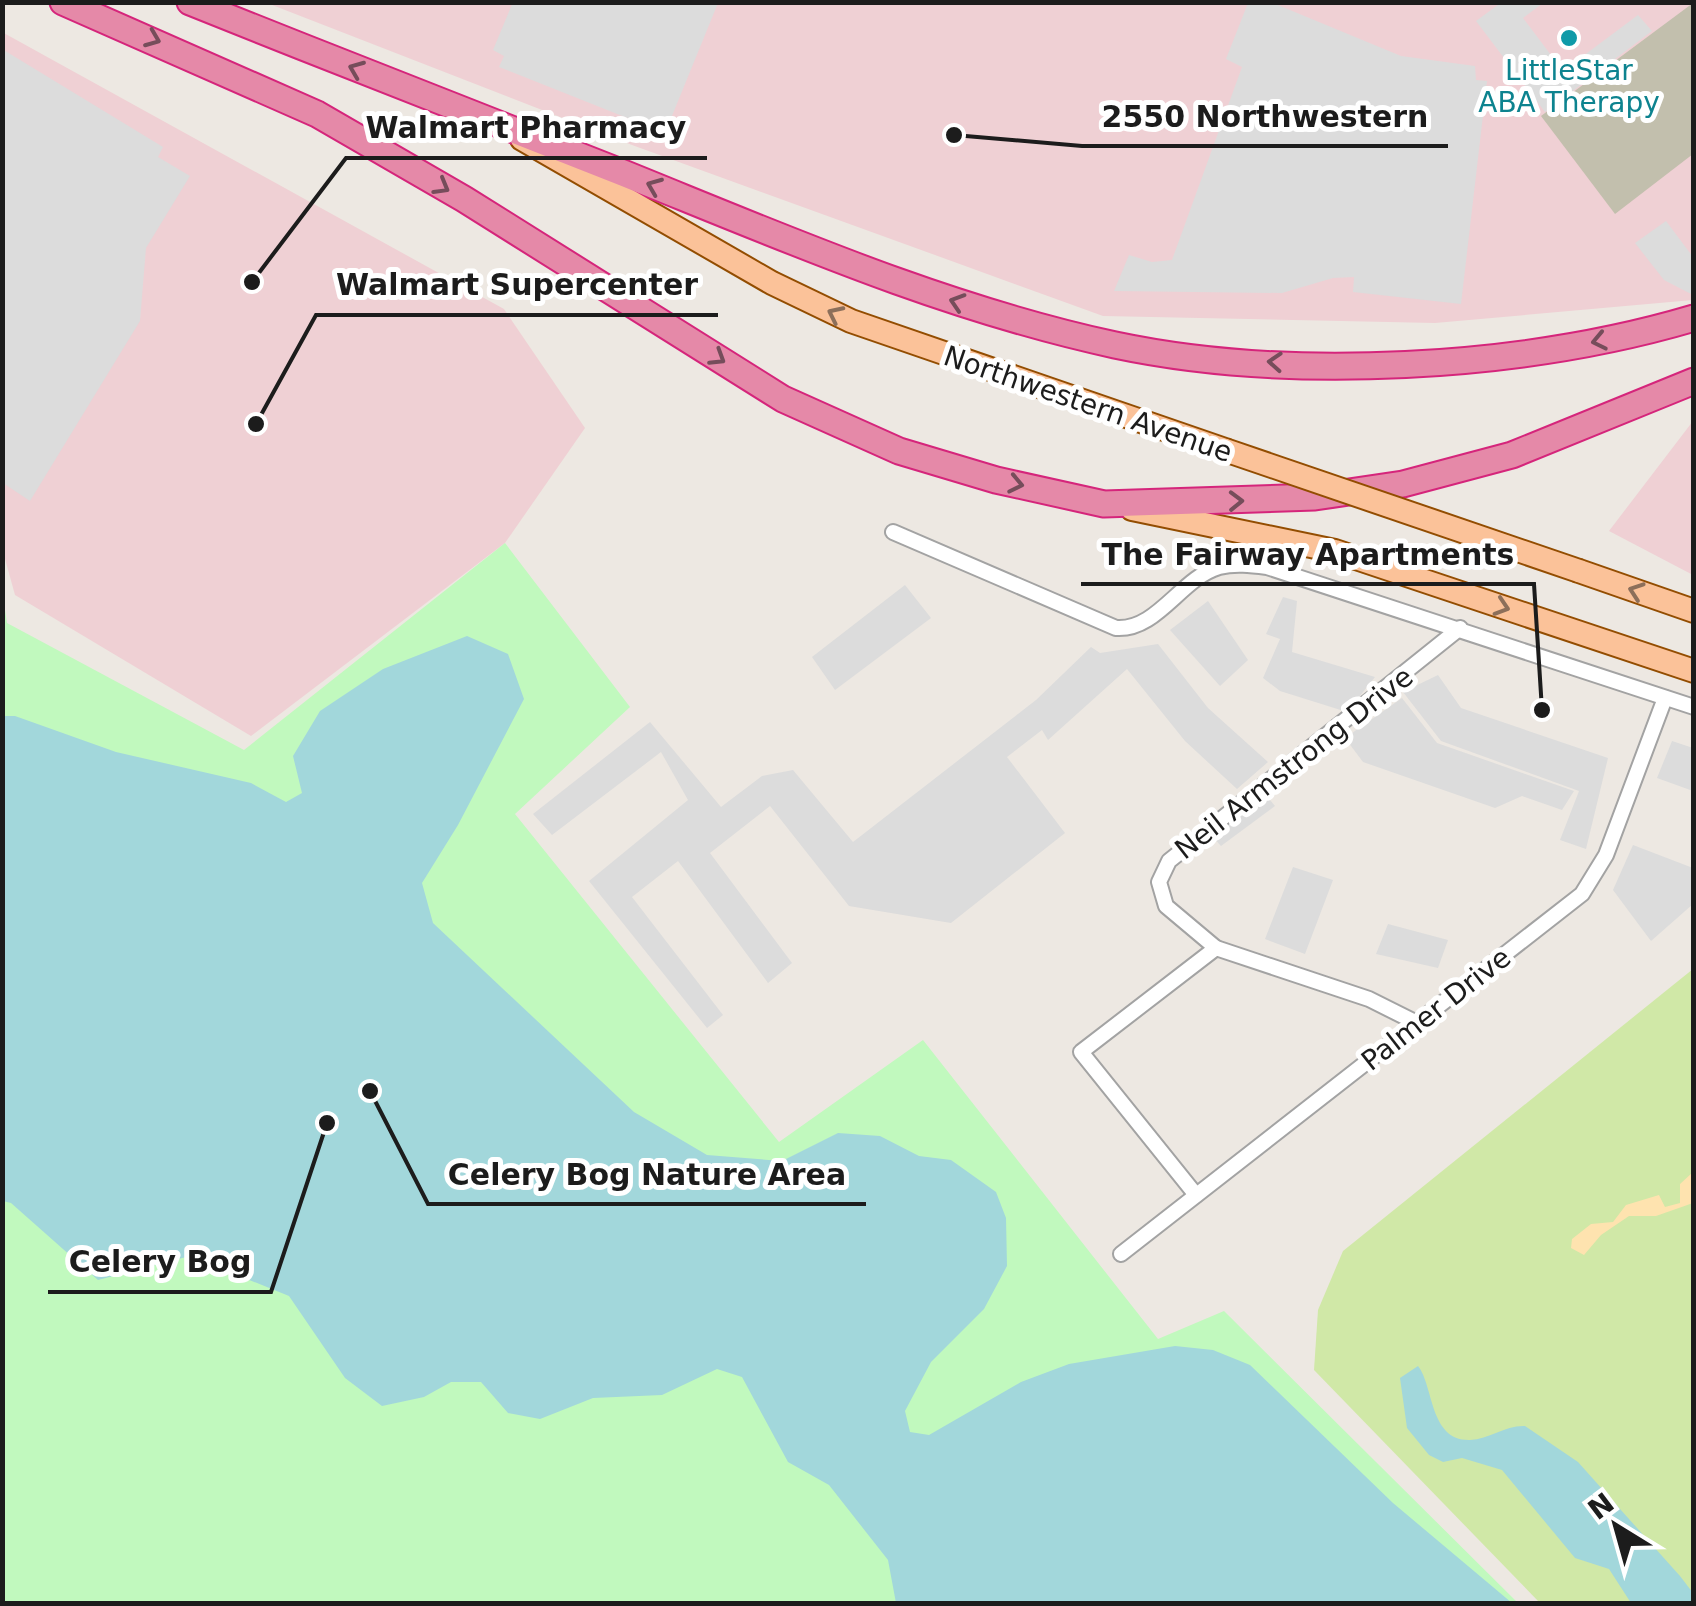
<svg xmlns="http://www.w3.org/2000/svg" width="1696" height="1606" font-family="'DejaVu Sans',sans-serif">
	<style>
		.commercial { fill: #efd0d4 }
		.construction { fill: #c2bfad }
		.grass { fill: #d0e8a7 }
		.sand { fill: #fee3af }
		.park { fill: #c1f9be }
		.parking { fill: #dcdcdc }
		.water { fill: #a2d7db }
		.lines { fill: none; stroke-linecap: round; stroke-linejoin: round }
		.street-casing { stroke: #a3a3a3; stroke-width: 18 }
		.primary-casing { stroke: #934d01; stroke-width: 26 }
		.highway-casing { stroke: #d5257b; stroke-width: 29 }
		.street { stroke: #fff; stroke-width: 14 }
		.primary { stroke: #fbc299; stroke-width: 22 }
		.highway { stroke: #e589a8; stroke-width: 25 }
		.primary-bridge-casing { stroke: #934d01; stroke-width: 26; stroke-linecap: butt }
		.primary-bridge { stroke: #fbc299; stroke-width: 22 }
		.oneway { stroke: #764d5b }
		.oneway2 { stroke: #8c6f5a }
		.culture-dot { fill: #0f9aa8; stroke: #fff; stroke-width: 4 }
		.labels { text-anchor: middle; dominant-baseline: central; stroke-width: 10; stroke-linejoin: round; paint-order: stroke }
		.culture-label { font-size: 28px; fill: #0d838f; stroke: #fff }
		.street-label { font-size: 28px; fill: #1c1c1c; stroke: #fff }
		.leader { fill: none; stroke: #1c1c1c; stroke-width: 4 }
		.callout-dot { fill: #1c1c1c; stroke: #fff; stroke-width: 4 }
		.callout-label { font-size: 30px; text-anchor: middle; font-weight: bold; fill: #1c1c1c; stroke: #fff; stroke-width: 10; stroke-linejoin: round; paint-order: stroke }
	</style>
	<rect width="100%" height="100%" fill="#ede8e2"/>
	<!-- commercial -->
	<g class="commercial">
		<polygon points="267,3 1693,3 1693,300 1435,323 1103,316 632,145"/>
		<polygon points="2,32 504,309 585,428 505,543 251,736 15,595 2,548"/>
		<polygon points="1693,421 1693,575 1609,531"/>
	</g>
	<!-- construction -->
	<polygon class="construction" points="1693,3 1693,154 1615,214 1541,116"/>
	<!-- grass -->
	<polygon class="grass" points="1693,969 1693,1603 1540,1603 1314,1370 1318,1310 1343,1251"/>
	<!-- sand -->
	<polygon class="sand" points="1693,1172 1693,1203 1656,1216 1629,1216 1601,1235 1584,1255 1571,1248 1572,1239 1591,1224 1613,1222 1626,1205 1659,1195 1665,1207 1680,1203 1680,1184"/>
	<!-- park -->
	<polygon class="park" points="505,543 630,707 515,814 779,1142 923,1040 1158,1339 1224,1311 1518,1603 3,1603 2,591 7,623 244,750"/>
	<!-- parking -->
	<g class="parking">
		<polygon points="513,2 718,2 718,3 665,133 499,67 504,56 493,50"/>
		<polygon points="1502,2 1543,3 1523,18 1563,71 1638,15 1652,31 1545,112 1476,21"/>
		<polygon points="1248,3 1273,3 1401,56 1475,66 1476,80 1487,81 1461,304 1353,292 1354,277 1333,278 1282,293 1114,291 1129,255 1152,262 1172,260 1242,67 1226,59"/>
		<polygon points="2,49 163,147 158,157 190,176 146,248 140,321 30,501 3,483"/>
		<polygon points="1666,221 1693,257 1693,295 1664,280 1635,243"/>
		<polygon points="905,585 931,618 835,690 812,657"/>
		<polygon points="1283,597 1297,601 1292,652 1375,677 1347,712 1280,691 1263,678 1280,639 1266,634"/>
		<polygon points="1208,601 1248,660 1220,686 1170,630"/>
		<polygon points="1158,644 1208,708 1268,762 1237,789 1185,741 1127,669 1048,740 1042,730 1007,757 1065,833 951,923 849,906 770,806 710,853 792,963 768,983 678,861 632,897 723,1015 707,1028 589,881 688,800 661,752 552,835 533,814 650,722 721,807 762,776 793,770 853,842 1036,700 1091,647 1100,653"/>
		<polygon points="1438,675 1461,708 1608,758 1586,849 1560,840 1579,791 1441,741 1403,692"/>
		<polygon points="1402,698 1437,743 1574,791 1562,810 1522,796 1495,808 1363,762 1345,738"/>
		<polygon points="1672,741 1693,748 1693,791 1657,778"/>
		<polygon points="1265,794 1275,806 1221,846 1211,835"/>
		<polygon points="1633,845 1693,868 1693,904 1651,941 1613,890"/>
		<polygon points="1293,867 1333,880 1305,954 1265,939"/>
		<polygon points="1388,924 1448,940 1438,968 1376,954"/>
	</g>
	<!-- water -->
	<g class="water">
		<polygon points="467,636 508,654 524,699 458,825 422,883 433,923 634,1112 707,1155 782,1161 838,1133 880,1136 919,1156 951,1160 996,1192 1006,1218 1007,1266 984,1309 931,1362 905,1411 910,1432 929,1435 1021,1382 1069,1364 1175,1346 1213,1350 1250,1365 1393,1503 1512,1603 896,1603 888,1560 829,1485 788,1462 742,1377 717,1369 662,1395 593,1398 540,1419 508,1413 481,1382 451,1382 424,1397 382,1406 345,1378 289,1296 190,1256 98,1280 11,1203 3,1201 3,716 15,716 116,752 251,783 286,802 302,793 293,756 320,711 383,669"/>
		<path d="M1418 1366C1434 1386 1429 1441 1470 1440 1489 1439 1506 1425 1525 1426L1578 1462 1680 1576 1693 1593V1603H1631L1609 1569 1575 1558 1502 1470 1462 1458 1443 1462 1429 1455 1407 1428 1400 1378Z"/>
	</g>
	<g class="lines">
		<!-- street casing -->
		<g class="street-casing">
			<g id="street">
				<path d="M893 532 1116 628C1157 631 1181 578 1219 567 1235 563 1251 565 1267 567L1694 707"/>
				<polyline points="1216,948 1166,906 1159,882 1169,861 1460,628"/>
				<polyline points="1196,1195 1081,1052 1216,948 1369,999 1417,1023"/>
				<polyline points="1121,1254 1582,894 1606,855 1665,698"/>
			</g>
		</g>
		<!-- primary casing -->
		<g class="primary-casing">
			<g id="primary">
				<polyline points="522,139 772,283 851,321 1225,450"/>
				<polyline points="1132,509 1335,551 1694,671"/>
				<polyline points="1579,571 1694,611"/>
			</g>
		</g>
		<!-- highway casing -->
		<g class="highway-casing">
			<g id="highway">
				<polyline points="63,2 317,114 464,199 783,399 899,451 996,480 1104,504 1315,497 1403,484 1512,455 1694,381"/>
				<path d="M190 2C334 60 479 116 623 173 784 238 944 308 1115 345 1290 382 1522 369 1694 318"/>
			</g>
		</g>
		<!-- street -->
		<use href="#street" class="street"/>
		<!-- primary -->
		<use href="#primary" class="primary"/>
		<!-- highway -->
		<use href="#highway" class="highway"/>
		<!-- primary-bridge casing -->
		<g class="primary-bridge-casing">
			<polyline id="primary-bridge" points="1225,450 1579,571"/>
		</g>
		<!-- primary-bridge -->
		<use href="#primary-bridge" class="primary-bridge"/>
	</g>
	<!-- one-way arrows -->
	<defs><path id="oneway-chevron" d="M-2-3.5L2.5 0L-2 3.5" fill="none" stroke-width="1.6" stroke-linecap="round" stroke-linejoin="round" transform="scale(2.5)"/></defs>
	<g class="oneway">
		<use href="#oneway-chevron" transform="translate(153 39) rotate(22)"/>
		<use href="#oneway-chevron" transform="translate(356 69) rotate(-158)"/>
		<use href="#oneway-chevron" transform="translate(654 186) rotate(-158)"/>
		<use href="#oneway-chevron" transform="translate(442 187) rotate(30)"/>
		<use href="#oneway-chevron" transform="translate(957 302) rotate(-162)"/>
		<use href="#oneway-chevron" transform="translate(1599 341) rotate(168)"/>
		<use href="#oneway-chevron" transform="translate(718 358) rotate(32)"/>
		<use href="#oneway-chevron" transform="translate(1275 362) rotate(-176)"/>
		<use href="#oneway-chevron" transform="translate(1016 484) rotate(12)"/>
		<use href="#oneway-chevron" transform="translate(1236 501) rotate(-1)"/>
	</g>
	<g class="oneway2">
		<use href="#oneway-chevron" transform="translate(835 314) rotate(-154)"/>
		<use href="#oneway-chevron" transform="translate(1636 591) rotate(-161)"/>
		<use href="#oneway-chevron" transform="translate(1502 607) rotate(18)"/>
	</g>
	<!-- markers -->
	<circle class="culture-dot" cx="1569" cy="38" r="10"/>
	<g class="labels">
		<!-- culture labels -->
		<g class="culture-label">
			<text x="1569" y="70">LittleStar<tspan x="1569" dy="32">ABA Therapy</tspan></text>
		</g>
		<!-- street labels -->
		<g class="street-label">
			<text transform="translate(1088 404) rotate(19)">Northwestern Avenue</text>
			<text transform="translate(1294 763) rotate(-38)">Neil Armstrong Drive</text>
			<text transform="translate(1436 1009) rotate(-38)">Palmer Drive</text>
		</g>
	</g>
	<!-- callouts -->
	<path class="leader" d="M954 135L1082 146H1448M252 282L346 158H707M256 424L316 315H718M1542 710L1534 584H1081M370 1091L428 1204H866M327 1123L271 1292H48"/>
	<g class="callout-dot">
		<circle cx="954" cy="135" r="10"/>
		<circle cx="252" cy="282" r="10"/>
		<circle cx="256" cy="424" r="10"/>
		<circle cx="1542" cy="710" r="10"/>
		<circle cx="370" cy="1091" r="10"/>
		<circle cx="327" cy="1123" r="10"/>
	</g>
	<g class="callout-label">
		<text x="1265" y="127">2550 Northwestern</text>
		<text x="526" y="138">Walmart Pharmacy</text>
		<text x="517" y="295">Walmart Supercenter</text>
		<text x="1308" y="565">The Fairway Apartments</text>
		<text x="647" y="1185">Celery Bog Nature Area</text>
		<text x="160" y="1272">Celery Bog</text>
	</g>
	<!-- border -->
	<rect width="1696" height="1606" fill="none" stroke="#1c1c1c" stroke-width="10"/>
	<!-- north arrow -->
	<g transform="translate(1616 1526) rotate(323)" stroke="#ffffff" stroke-width="8" paint-order="stroke">
	<path d="M0-8L18 38L0 25L-18 38Z" fill="#1c1c1c"/>
	<text y="-15" font-size="28" font-weight="bold" text-anchor="middle" fill="#1c1c1c">N</text>
	</g>
</svg>
